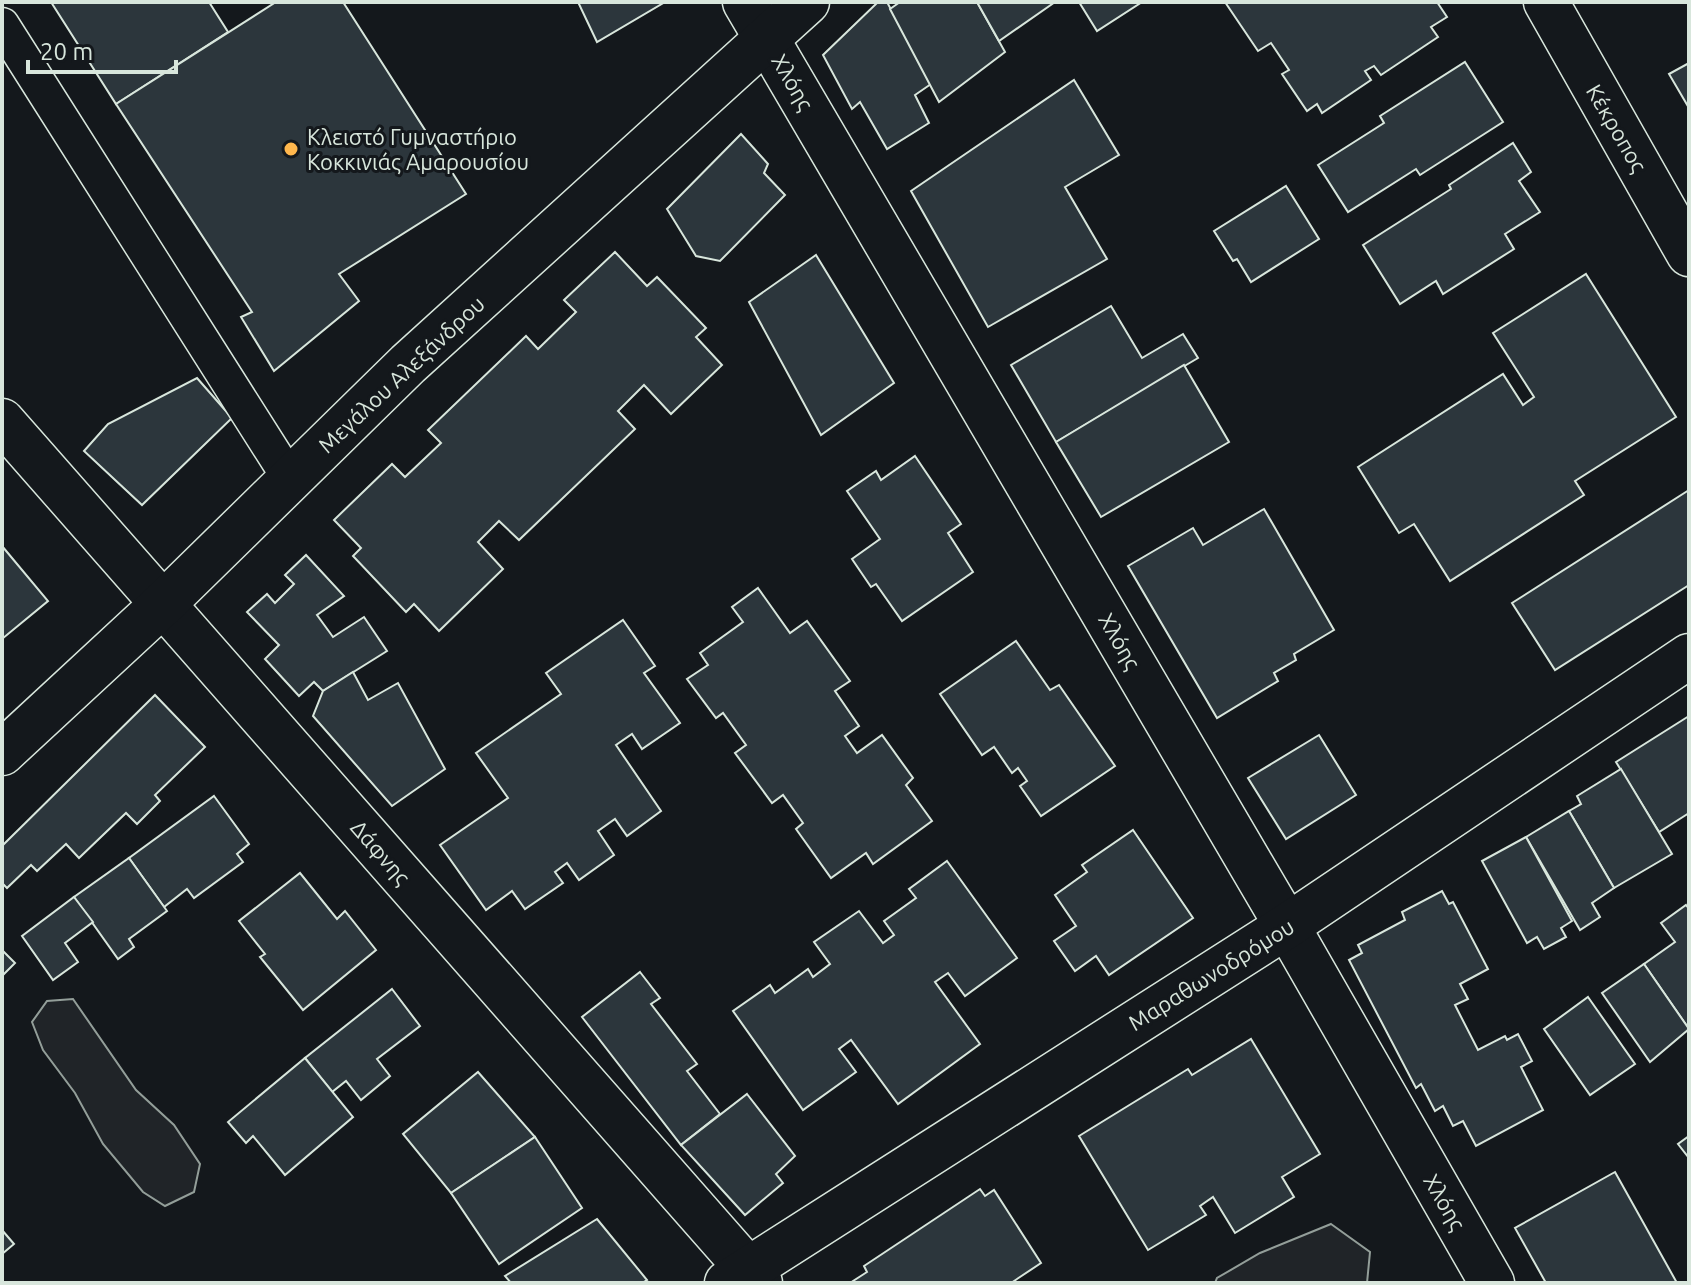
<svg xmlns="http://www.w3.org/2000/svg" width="1691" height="1285" font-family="Ubuntu,sans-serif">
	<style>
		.green { fill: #202428; stroke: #939e99; stroke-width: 2 }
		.building { fill: #2c363c; stroke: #d8e6dc; stroke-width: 2 }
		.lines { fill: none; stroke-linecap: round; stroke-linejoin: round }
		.pedestrian-casing { stroke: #d8e6dc; stroke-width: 37 }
		.minor-casing { stroke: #d8e6dc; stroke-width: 47 }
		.pedestrian { stroke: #14181c; stroke-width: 34 }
		.minor { stroke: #14181c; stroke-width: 44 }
		.poi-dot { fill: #ffb74d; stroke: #14181c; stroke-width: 3 }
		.labels { text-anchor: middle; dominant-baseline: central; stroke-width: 6; stroke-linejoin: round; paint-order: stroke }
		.street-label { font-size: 22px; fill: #d8e6dc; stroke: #14181c }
		.poi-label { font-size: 22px; fill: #d8e6dc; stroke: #14181c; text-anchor: start }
	</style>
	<rect width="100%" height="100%" fill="#14181c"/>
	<!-- green -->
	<g class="green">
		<polygon points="73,999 136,1090 174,1125 200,1164 194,1192 165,1206 143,1192 103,1144 75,1093 43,1050 32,1022 47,1001"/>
		<polygon points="1331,1224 1370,1252 1367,1283 1215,1283 1217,1278 1260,1253"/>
	</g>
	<!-- building -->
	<g class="building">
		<polygon points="51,2 209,2 228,32 116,104"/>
		<polygon points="276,2 343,2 466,194 339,274 359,301 274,371 241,317 252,312 116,104"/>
		<polygon points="578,2 665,2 597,42"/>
		<polygon points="878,2 887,2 931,84 915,95 929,123 887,149 860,102 852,109 823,55"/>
		<polygon points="900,2 977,2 1005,52 939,102 890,9"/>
		<polygon points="977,2 1055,2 999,41"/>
		<polygon points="1079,2 1142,2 1097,31"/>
		<polygon points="1225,2 1437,2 1447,17 1431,27 1438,37 1381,75 1374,66 1365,71 1371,80 1322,113 1317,104 1307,111 1282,74 1289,70 1271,43 1258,51"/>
		<polygon points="1465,62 1503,122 1420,175 1416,169 1348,212 1318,165 1384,123 1380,116"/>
		<polygon points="1689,63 1689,108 1669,74"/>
		<polygon points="1074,80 1119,155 1065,187 1107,259 988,327 911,191"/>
		<polygon points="741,134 768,164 764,173 785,195 720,261 696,256 667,209"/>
		<polygon points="1513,143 1531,172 1519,181 1540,212 1505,234 1514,249 1443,294 1436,281 1400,304 1363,245 1451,189 1449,185"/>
		<polygon points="1286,186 1319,239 1251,282 1237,259 1233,261 1214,231"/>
		<polygon points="615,252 647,286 657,277 706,328 696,337 722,365 671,414 644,385 618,411 635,429 519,540 499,521 478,542 503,569 439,631 414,604 406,612 353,556 361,548 334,520 392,464 405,477 441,443 428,430 526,336 538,349 576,312 564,300"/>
		<polygon points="816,255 894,383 821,435 749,302"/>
		<polygon points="1586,274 1676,417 1575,481 1584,495 1450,581 1414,524 1399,533 1358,467 1503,374 1523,405 1534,397 1493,333"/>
		<polygon points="1111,306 1142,358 1183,334 1198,358 1056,442 1011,365"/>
		<polygon points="1184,365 1229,442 1101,517 1056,442"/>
		<polygon points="197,378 232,418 142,505 84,451 108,424"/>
		<polygon points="915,456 961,524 948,533 973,572 902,621 876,584 871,587 852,559 880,539 847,491 876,471 881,480"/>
		<polygon points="1689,490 1689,585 1555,670 1512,603"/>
		<polygon points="1264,509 1334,630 1294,654 1296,660 1274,673 1278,681 1217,718 1128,566 1193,528 1203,545"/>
		<polygon points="2,546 48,601 2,639"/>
		<polygon points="306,555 344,596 317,615 333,637 364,617 387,651 323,691 314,682 299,696 265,659 279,645 247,612 267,594 275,603 294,584 285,575"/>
		<polygon points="758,588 790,633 807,621 850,681 835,691 859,726 845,736 857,753 882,735 913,778 906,785 932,821 873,864 866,853 831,878 796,829 803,823 783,795 772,803 735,753 746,745 723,713 716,718 687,679 708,665 700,653 743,622 732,607"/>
		<polygon points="623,620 655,666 644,673 680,723 642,749 632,734 616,745 661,811 627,836 615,819 598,831 614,855 579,880 567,863 555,872 563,883 525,909 512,891 486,910 440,845 508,798 476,753 561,694 546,673"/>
		<polygon points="1016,641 1050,690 1059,685 1115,766 1041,816 1020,786 1027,781 1018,768 1012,773 994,747 982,755 940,694"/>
		<polygon points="353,672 368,700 398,683 445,769 392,806 313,716 323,691"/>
		<polygon points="155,695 205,747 155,795 160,801 137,824 126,813 79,858 66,844 37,871 31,865 7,888 2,883 2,846"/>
		<polygon points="1689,716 1689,813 1659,832 1616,762"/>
		<polygon points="1319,735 1356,795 1286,839 1248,778"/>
		<polygon points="1621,769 1672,854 1614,888 1569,811 1581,804 1577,796"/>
		<polygon points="214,796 249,844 237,854 243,862 194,898 187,889 164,907 129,858"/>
		<polygon points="1569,811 1614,888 1592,903 1600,917 1580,930 1526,837"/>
		<polygon points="1133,830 1193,918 1109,975 1096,956 1075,971 1054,941 1076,926 1055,895 1087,872 1082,865"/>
		<polygon points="1526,837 1572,921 1561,928 1566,937 1544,949 1537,937 1527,943 1482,861"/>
		<polygon points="129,858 167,911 129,939 134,947 118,959 74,897"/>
		<polygon points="947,861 1017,958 965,996 948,973 935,982 980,1044 898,1104 851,1040 839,1049 856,1072 803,1110 733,1011 770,985 775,993 808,969 813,977 830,964 814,942 859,911 883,943 894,935 884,921 916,898 909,889"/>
		<polygon points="300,873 337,919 345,911 376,950 303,1010 260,957 265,954 239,921"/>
		<polygon points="1442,891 1449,904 1453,902 1488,969 1460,984 1468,999 1455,1005 1478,1050 1505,1036 1507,1040 1518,1034 1532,1061 1521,1067 1543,1110 1476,1146 1463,1121 1453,1126 1443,1106 1435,1111 1421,1084 1416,1088 1349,960 1362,953 1358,945 1405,920 1402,912"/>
		<polygon points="74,897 93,922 65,943 78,962 53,980 22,936"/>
		<polygon points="1686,905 1689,909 1689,1029 1644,964 1675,942 1661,923"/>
		<polygon points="2,950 15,963 2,976"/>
		<polygon points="1644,964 1689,1029 1650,1062 1602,993"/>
		<polygon points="640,972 660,998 651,1004 697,1064 687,1071 720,1114 681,1145 582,1017"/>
		<polygon points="392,989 420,1026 377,1059 390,1076 361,1100 346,1081 332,1092 305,1058"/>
		<polygon points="1588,997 1635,1064 1590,1095 1544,1029"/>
		<polygon points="1251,1039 1320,1154 1282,1177 1294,1197 1235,1233 1213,1197 1200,1206 1206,1215 1148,1250 1079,1136 1188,1069 1192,1075"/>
		<polygon points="305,1058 353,1117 285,1175 253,1136 246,1143 228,1122"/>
		<polygon points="478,1072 535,1137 451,1193 403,1134"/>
		<polygon points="747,1094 795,1156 776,1174 783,1183 745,1215 681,1145"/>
		<polygon points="1689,1136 1689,1158 1678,1144"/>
		<polygon points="535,1137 582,1208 499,1264 451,1193"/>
		<polygon points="1615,1172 1677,1283 1546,1283 1515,1228"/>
		<polygon points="980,1189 985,1196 994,1190 1041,1263 1011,1283 850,1283 867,1272 864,1266"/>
		<polygon points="597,1219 647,1280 642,1283 511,1283 505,1276"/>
		<polygon points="2,1230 14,1244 2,1254"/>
	</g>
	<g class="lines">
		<!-- pedestrian casing -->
		<g class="pedestrian-casing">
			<polyline id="pedestrian" points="2,25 290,479"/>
		</g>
		<!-- minor casing -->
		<g class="minor-casing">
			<g id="minor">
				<polyline points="745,2 1287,926 1492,1283"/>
				<polyline points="1546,2 1689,254"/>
				<polyline points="2,421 760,1283"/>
				<polyline points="2,753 163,604 408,364 807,2"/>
				<polyline points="727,1283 1287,926 1689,656"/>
			</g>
		</g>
		<!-- pedestrian -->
		<use href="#pedestrian" class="pedestrian"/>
		<!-- minor -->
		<use href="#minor" class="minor"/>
	</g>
	<!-- markers -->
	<circle class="poi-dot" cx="291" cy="149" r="8"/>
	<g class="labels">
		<!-- street labels -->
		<g class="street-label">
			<text transform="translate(793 82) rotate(60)">Χλόης</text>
			<text transform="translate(1617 128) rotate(60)">Κέκροπος</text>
			<text transform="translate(401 374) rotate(-43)">Μεγάλου Αλεξάνδρου</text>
			<text transform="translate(1120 641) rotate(60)">Χλόης</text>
			<text transform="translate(381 852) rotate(49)">Δάφνης</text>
			<text transform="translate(1211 974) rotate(-32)">Μαραθωνοδρόμου</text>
			<text transform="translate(1445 1202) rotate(60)">Χλόης</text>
		</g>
		<!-- poi labels -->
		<g class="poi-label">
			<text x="307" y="136">Κλειστό Γυμναστήριο<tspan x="307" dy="25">Κοκκινιάς Αμαρουσίου</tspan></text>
		</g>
	</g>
	<!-- border -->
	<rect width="1691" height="1285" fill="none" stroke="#d8e6dc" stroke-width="8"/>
	<!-- scale -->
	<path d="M28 60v12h148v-12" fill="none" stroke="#d8e6dc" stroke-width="4"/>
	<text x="40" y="60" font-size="24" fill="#d8e6dc" stroke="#14181c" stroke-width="6" paint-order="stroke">20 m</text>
</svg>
